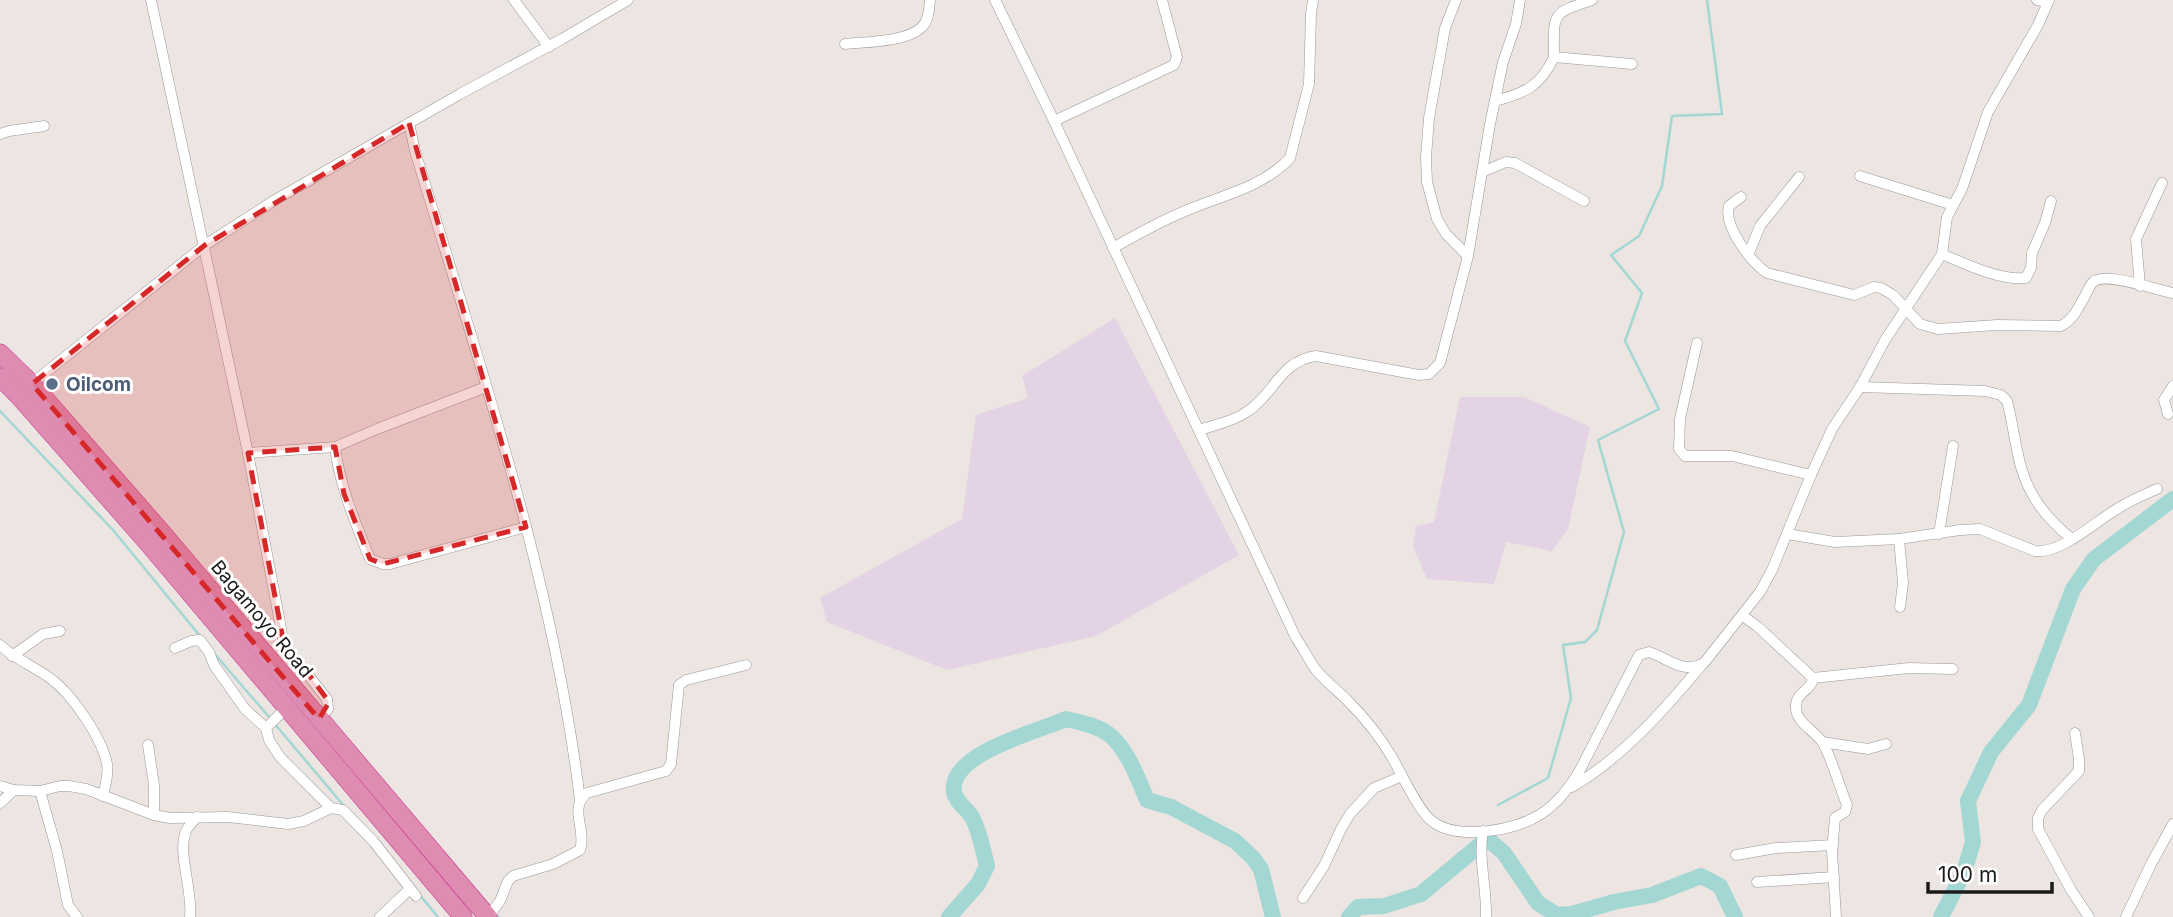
<svg xmlns="http://www.w3.org/2000/svg" width="2173" height="917" font-family="Inter,sans-serif">
	<style>
		.industrial { fill: #e3d3e4 }
		.lines { fill: none; stroke-linecap: round; stroke-linejoin: round }
		.stream { stroke: #a3d7d4; stroke-width: 2.5 }
		.river { stroke: #a3d7d4; stroke-width: 16 }
		.street-casing { stroke: #989898; stroke-width: 11 }
		.highway-casing { stroke: #c82f90; stroke-width: 19 }
		.street { stroke: #fff; stroke-width: 10 }
		.highway { stroke: #df8cb3; stroke-width: 18 }
		.marked { fill: #d62828; fill-opacity: 0.2; stroke: #d62828; stroke-width: 5; stroke-dasharray: 14 9; stroke-linejoin: round }
		.service-dot { fill: #5c6f8a; stroke: #fff; stroke-width: 2.5 }
		.labels { text-anchor: middle; dominant-baseline: central; stroke-width: 6; stroke-linejoin: round; paint-order: stroke }
		.service-label { font-size: 19px; font-weight: bold; fill: #4e5e75; stroke: #fff; text-anchor: start }
		.street-label { font-size: 19px; fill: #1b1b1b; stroke: #fff }
	</style>
	<rect width="100%" height="100%" fill="#ece5e1"/>
	<!-- industrial -->
	<g class="industrial">
		<polygon points="1115,318 1239,555 1096,636 947,670 827,622 820,598 962,519 976,415 1028,398 1022,376"/>
		<polygon points="1460,397 1524,397 1590,427 1568,529 1552,551 1506,542 1494,584 1427,579 1413,546 1416,526 1434,522"/>
	</g>
	<g class="lines">
		<!-- stream -->
		<g class="stream">
			<polyline points="0,411 113,530 200,636"/>
			<polyline points="213,652 270,718"/>
			<polyline points="274,723 344,806"/>
			<polyline points="1498,805 1548,778 1571,698 1563,645 1585,642 1597,630 1624,532 1598,440 1659,409 1625,341 1642,293 1611,255 1639,236 1662,186 1672,116 1722,114 1707,0"/>
			<polyline points="419,894 438,917"/>
			<polyline points="498,916 499,917"/>
		</g>
		<!-- river -->
		<g class="river">
			<path d="M949 917 978 884 987 866C983 850 980 833 973 819 968 809 956 803 954 792 948 753 1040 731 1066 719 1080 722 1102 727 1112 737 1129 753 1138 779 1147 800L1171 807 1235 841 1253 858 1261 869 1273 917"/>
			<polyline points="1349,917 1358,907 1384,906 1421,894 1481,844 1490,841 1504,853 1538,903 1557,915 1572,914 1614,902 1652,895 1701,876 1720,886 1735,917"/>
			<polyline points="1941,917 1964,872 1973,842 1968,801 1991,752 2029,705 2073,589 2094,559 2173,499"/>
		</g>
		<!-- street casing -->
		<g class="street-casing">
			<g id="street">
				<polyline points="151,0 248,453 283,639 286,647 327,699 328,709 319,719"/>
				<polyline points="514,0 549,47"/>
				<path d="M995 0 1054 121 1296 638C1303 648 1309 660 1316 670 1325 681 1337 690 1347 700 1364 717 1381 738 1393 759 1402 775 1419 812 1433 822 1459 841 1516 830 1541 814 1558 803 1570 787 1580 770L1639 655 1649 652C1668 658 1683 675 1704 663L1760 592 1772 570 1811 475 1832 429 1860 387 1885 340 1942 254 1947 217 1962 189 1988 112 2038 25 2049 0"/>
				<polyline points="1456,0 1445,28 1429,118 1426,157 1427,182 1437,219 1446,234 1468,256"/>
				<polyline points="2037,0 2048,2"/>
				<path d="M845 44C866 42 907 42 922 27 929 20 929 9 930 0"/>
				<path d="M1554 57C1554 13 1550 14 1592 0"/>
				<path d="M1495 101C1525 93 1540 87 1554 57L1632 64"/>
				<polyline points="1054,121 1174,65 1177,57 1162,0"/>
				<path d="M409 123 415 151C479 364 553 578 580 800"/>
				<polyline points="0,134 9,131 44,126"/>
				<polyline points="1482,172 1506,162 1515,163 1584,201"/>
				<polyline points="1860,176 1953,205"/>
				<path d="M1741 197 1729 206C1723 226 1751 262 1767 273L1854 295 1874 287 1881 288 1893 295 1920 324 1938 329 1997 325 2061 326C2073 320 2078 308 2085 296 2087 292 2090 285 2093 282 2105 271 2156 290 2173 293"/>
				<path d="M1113 248C1139 233 1166 218 1195 207 1228 194 1265 185 1290 158L1309 84 1311 14 1313 0"/>
				<polyline points="1749,253 1760,226 1799,177"/>
				<path d="M1942 254C1965 264 2001 281 2026 278L2031 268 2032 253 2045 223 2051 201"/>
				<polyline points="2140,286 2136,239 2162,183"/>
				<polyline points="1697,343 1680,419 1679,449 1685,456 1732,456 1811,475"/>
				<polyline points="30,385 205,245 275,200 460,94 562,39 628,0"/>
				<path d="M1860 387 1985 391 2001 395 2007 401C2013 423 2015 446 2021 467 2029 496 2049 521 2072 539"/>
				<polyline points="2168,414 2164,400 2173,386"/>
				<path d="M1199 430C1214 425 1232 422 1245 413 1274 396 1279 361 1316 356L1419 375 1429 374 1440 363 1468 256 1490 124 1503 62 1516 24 1520 0"/>
				<path d="M335 447C340 487 355 522 370 559L383 564H390L526 527"/>
				<polyline points="248,453 335,447 377,429 486,387"/>
				<path d="M1787 534 1835 542 1899 539 1960 530 1980 529 2035 551C2061 554 2095 522 2117 509 2129 501 2143 495 2157 489"/>
				<polyline points="1939,534 1953,446"/>
				<polyline points="1899,539 1903,583 1900,607"/>
				<path d="M1743 616 1758 627 1813 678C1812 690 1798 691 1796 704 1794 723 1815 730 1823 743 1833 762 1839 785 1847 805L1845 812 1835 818 1832 851 1836 917"/>
				<path d="M0 645C15 659 33 666 50 678 72 694 102 738 107 764 109 775 105 786 103 796"/>
				<polyline points="175,648 191,641 200,640 209,652 214,665 245,709 266,728"/>
				<polyline points="12,656 43,634 60,631"/>
				<polyline points="1813,678 1909,668 1953,669"/>
				<polyline points="286,708 266,728 269,740 280,757 331,808 343,810 374,842 416,896"/>
				<polyline points="2075,733 2079,759 2079,771 2042,810 2038,818 2038,829 2071,890 2089,917"/>
				<polyline points="1822,742 1868,749 1886,744"/>
				<polyline points="148,745 154,785 154,815"/>
				<polyline points="0,786 14,790 40,791 60,786 69,786 86,789 154,815 170,818 228,817 288,824 304,821 331,808"/>
				<path d="M1572 787C1623 757 1663 711 1701 666"/>
				<polyline points="40,791 57,851 68,905 77,917"/>
				<polyline points="0,803 14,790"/>
				<path d="M1483 831C1478 859 1487 889 1486 917"/>
				<polyline points="1736,855 1776,848 1833,845"/>
				<polyline points="1757,882 1834,877"/>
				<polyline points="1303,898 1324,866 1341,829 1350,814 1374,788 1402,776"/>
				<path d="M190 917C193 890 177 853 186 831 188 826 193 822 197 817"/>
				<polyline points="380,917 410,889"/>
				<path d="M488 917 500 901 508 881 513 876 553 864 580 850C587 830 568 808 587 793L666 771 671 764 679 685 686 680 746 665"/>
				<polyline points="2126,917 2151,864 2173,824"/>
			</g>
		</g>
		<!-- highway casing -->
		<g class="highway-casing">
			<g id="highway">
				<polyline points="0,353 32,384 163,534 488,917"/>
				<polyline points="0,377 18,395 148,543 463,917"/>
			</g>
		</g>
		<!-- street -->
		<use href="#street" class="street"/>
		<!-- highway -->
		<use href="#highway" class="highway"/>
	</g>
	<!-- marked area -->
	<path class="marked" d="M409 123 526 527 383 564 370 559 344 494 335 447 248 453 283 639 329 702 319 719 32 384 205 245Z"/>
	<!-- markers -->
	<circle class="service-dot" cx="52" cy="384" r="7"/>
	<g class="labels">
		<!-- service labels -->
		<g class="service-label">
			<text x="66" y="384">Oilcom</text>
		</g>
		<!-- street labels -->
		<g class="street-label">
			<text transform="translate(262 619) rotate(50)">Bagamoyo Road</text>
		</g>
	</g>
	<!-- scale -->
	<path d="M1928 882v10h124v-10" fill="none" stroke="#1b1b1b" stroke-width="3.5"/>
	<text x="1938" y="882" font-size="21" fill="#1b1b1b" stroke="#ffffff" stroke-width="5" paint-order="stroke">100 m</text>
</svg>
